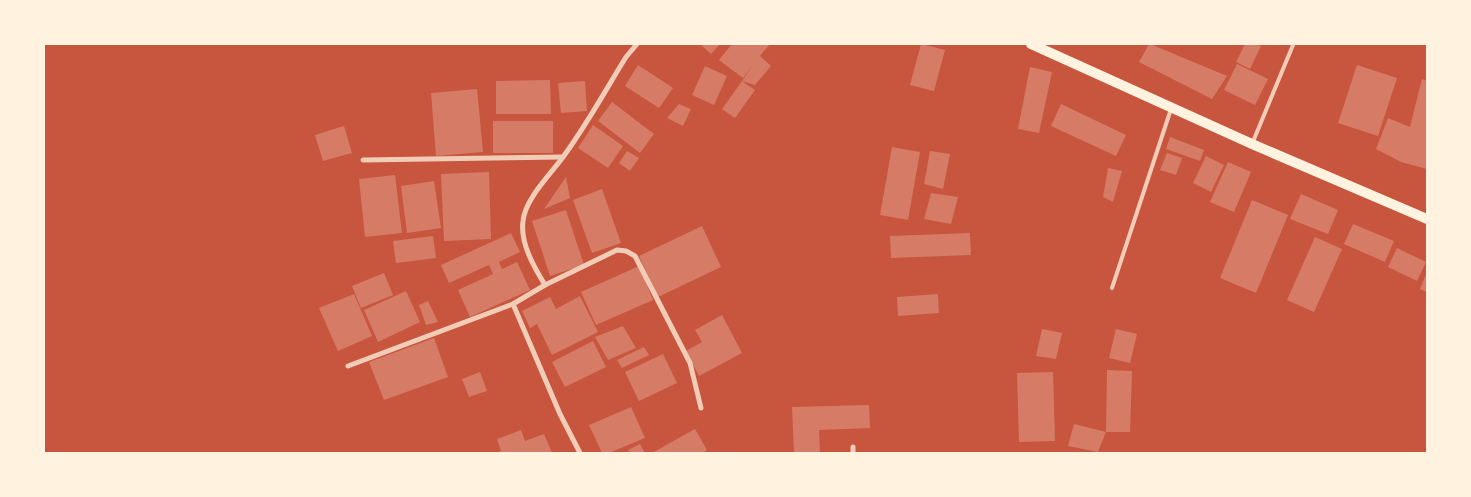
<svg xmlns="http://www.w3.org/2000/svg" width="1471" height="497" font-family="'Crimson Pro',serif">
	<style>
		.building { fill: #d67c66 }
		.lines { fill: none; stroke-linecap: round; stroke-linejoin: round }
		.service { stroke: #f1ccb7; stroke-width: 4 }
		.minor { stroke: #f1ccb7; stroke-width: 5 }
		.secondary { stroke: #fff3e0; stroke-width: 10 }
	</style>
	<rect width="100%" height="100%" fill="#c8553d"/>
	<!-- building -->
	<g class="building">
		<polygon points="700,44 720,44 711,54"/>
		<polygon points="732,44 770,44 760,56 771,66 755,85 742,81 753,65 743,78 719,60"/>
		<polygon points="921,44 945,50 934,91 910,85"/>
		<polygon points="1149,44 1150,44 1227,76 1212,99 1139,62"/>
		<polygon points="1245,44 1255,44 1261,46 1250,69 1236,62"/>
		<polygon points="1237,64 1268,79 1255,105 1224,90"/>
		<polygon points="638,65 673,88 659,108 625,86"/>
		<polygon points="1357,65 1397,78 1378,136 1338,123"/>
		<polygon points="705,66 727,76 714,105 692,95"/>
		<polygon points="1030,67 1052,72 1039,133 1018,129"/>
		<polygon points="1422,79 1427,81 1427,169 1401,162 1376,149 1388,118 1410,127"/>
		<polygon points="550,80 551,114 496,114 496,81"/>
		<polygon points="585,81 587,111 561,113 558,83"/>
		<polygon points="742,81 755,90 735,118 722,109"/>
		<polygon points="477,89 483,152 436,156 431,93"/>
		<polygon points="612,102 654,134 640,153 598,121"/>
		<polygon points="679,104 691,109 683,126 667,118"/>
		<polygon points="1061,104 1126,135 1116,156 1051,126"/>
		<rect x="493" y="121" width="60" height="32"/>
		<polygon points="593,125 623,146 608,168 578,148"/>
		<polygon points="344,126 352,153 323,161 315,135"/>
		<polygon points="1170,137 1204,150 1200,161 1166,149"/>
		<polygon points="892,147 920,152 908,220 880,215"/>
		<polygon points="627,151 639,158 630,171 619,163"/>
		<polygon points="930,151 950,154 943,189 924,184"/>
		<polygon points="1167,153 1182,158 1176,175 1160,170"/>
		<polygon points="1206,156 1224,165 1211,192 1193,183"/>
		<polygon points="1228,162 1251,172 1234,212 1210,202"/>
		<polygon points="1108,168 1122,171 1113,202 1103,197"/>
		<polygon points="489,172 491,239 444,241 441,174"/>
		<polygon points="395,175 402,233 365,237 359,179"/>
		<polygon points="566,177 570,198 544,209"/>
		<polygon points="434,181 441,228 407,233 401,186"/>
		<polygon points="602,189 621,243 592,253 573,200"/>
		<polygon points="931,193 958,197 951,224 924,219"/>
		<polygon points="1301,194 1338,210 1328,234 1290,219"/>
		<polygon points="1252,200 1288,215 1256,293 1220,278"/>
		<polygon points="566,210 584,265 550,276 532,221"/>
		<polygon points="1353,224 1394,241 1385,262 1344,244"/>
		<polygon points="702,226 721,267 658,297 639,256"/>
		<polygon points="511,233 520,252 499,262 502,269 517,262 530,290 470,317 458,290 493,274 489,265 449,283 441,265"/>
		<polygon points="970,233 971,255 891,258 890,236"/>
		<polygon points="433,236 436,258 396,263 393,241"/>
		<polygon points="1315,237 1342,249 1314,312 1287,300"/>
		<polygon points="1397,248 1426,262 1417,281 1388,267"/>
		<polygon points="639,266 653,300 596,325 581,292"/>
		<polygon points="1427,272 1427,292 1420,289"/>
		<polygon points="384,273 393,295 361,308 352,286"/>
		<polygon points="406,291 420,322 378,342 364,310"/>
		<polygon points="354,294 372,336 338,351 319,308"/>
		<polygon points="938,294 939,313 898,316 897,297"/>
		<polygon points="580,296 598,332 552,355 537,324 530,328 522,311 550,297 556,309"/>
		<polygon points="428,301 438,322 426,325 419,305"/>
		<polygon points="722,315 742,353 699,376 686,351 702,342 695,330"/>
		<polygon points="623,326 636,348 608,360 595,337"/>
		<polygon points="1042,329 1062,333 1056,359 1036,356"/>
		<polygon points="1116,329 1137,334 1130,363 1109,358"/>
		<polygon points="434,338 448,377 384,400 369,362"/>
		<polygon points="593,341 606,367 565,387 552,362"/>
		<polygon points="644,347 649,355 622,368 617,360"/>
		<polygon points="663,354 677,383 639,401 625,372"/>
		<polygon points="1107,370 1132,371 1130,432 1106,432"/>
		<polygon points="480,372 487,391 469,397 462,379"/>
		<polygon points="1053,372 1055,441 1019,442 1017,373"/>
		<polygon points="869,405 870,428 819,430 820,453 794,453 792,407"/>
		<polygon points="631,407 645,438 609,453 602,453 589,425"/>
		<polygon points="1074,424 1106,432 1098,452 1068,446"/>
		<polygon points="695,429 707,450 704,452 705,453 652,453"/>
		<polygon points="521,430 525,441 544,434 552,453 495,453 501,451 497,439"/>
		<polygon points="640,444 645,453 631,453 628,450"/>
	</g>
	<g class="lines">
		<!-- service -->
		<g class="service">
			<polyline points="1252,144 1293,45"/>
			<polyline points="1112,288 1171,109"/>
		</g>
		<!-- minor -->
		<g class="minor">
			<polyline points="363,160 563,157"/>
			<path d="M545 285C534 267 520 243 523 221 525 199 550 175 563 157 586 126 605 91 626 57L637 44"/>
			<polyline points="513,304 560,414 580,453"/>
			<polyline points="348,366 513,304 545,285 617,250 626,251 635,256 690,363 701,408"/>
			<polyline points="853,447 853,453"/>
		</g>
		<!-- secondary -->
		<polyline class="secondary" points="1031,44 1252,144 1427,219"/>
	</g>
	<!-- border -->
	<rect width="1471" height="497" fill="none" stroke="#fff3e0" stroke-width="90"/>
</svg>
